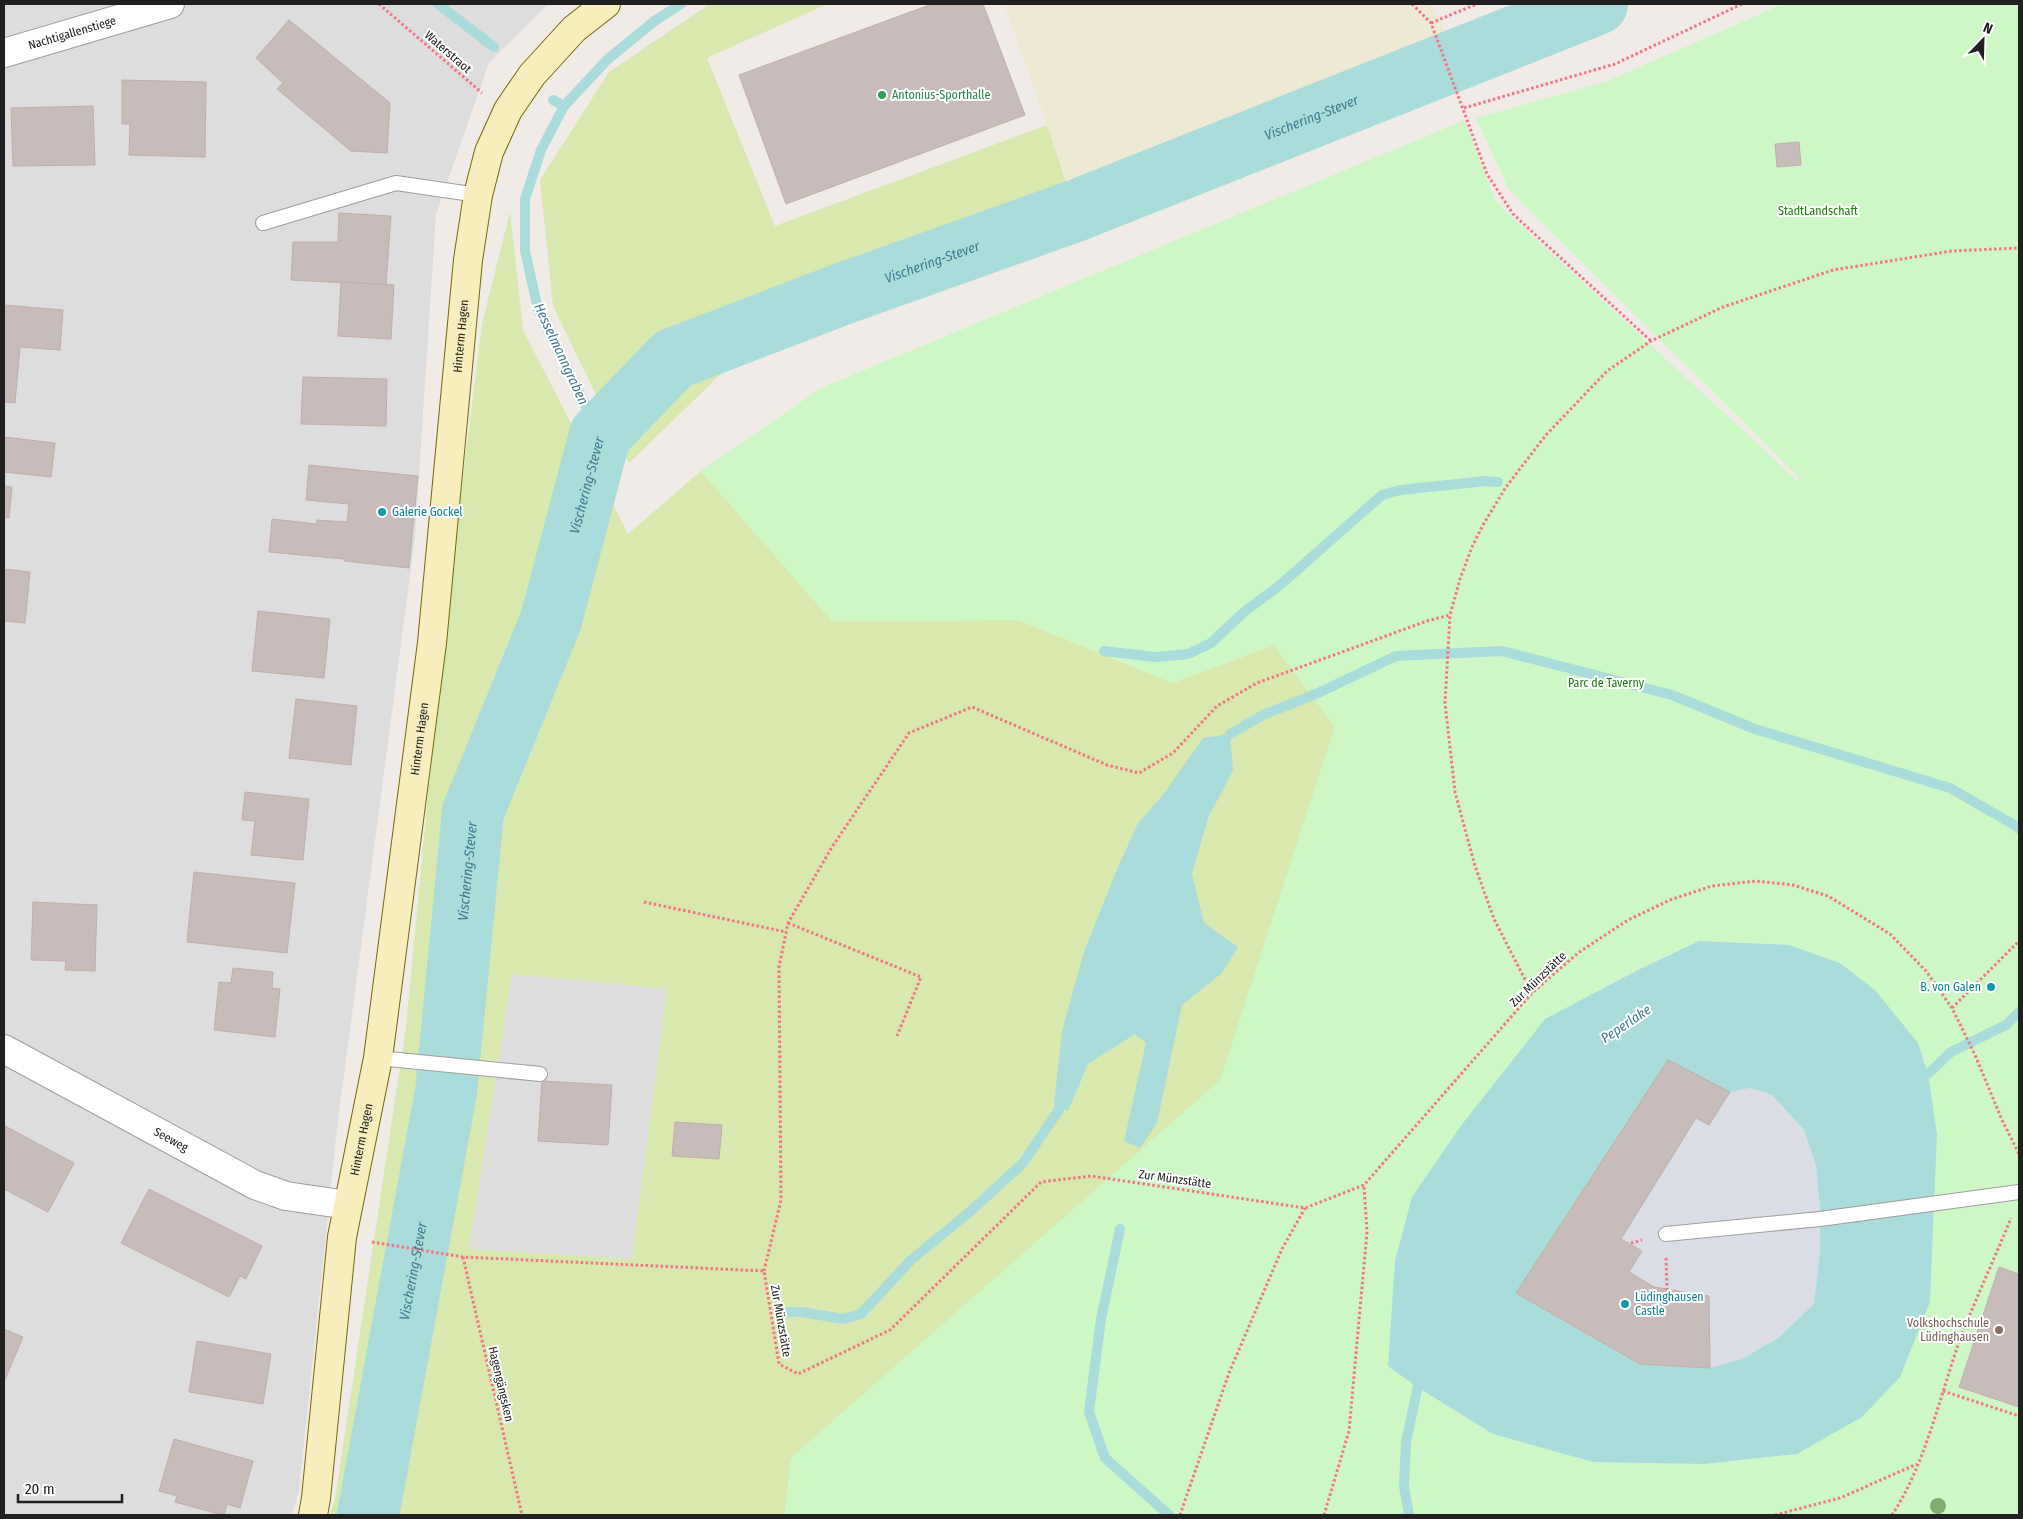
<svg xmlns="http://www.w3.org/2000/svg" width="2023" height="1519" font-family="'Fira Sans Condensed',sans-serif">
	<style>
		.residential { fill: #dedddd }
		.farmland { fill: #eee9d3 }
		.grass { fill: #d8e8af; fill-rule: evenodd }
		.park { fill: #cdf8c6; fill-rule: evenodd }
		.plaza { fill: #dbdde6 }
		.water { fill: #a9dcdb; fill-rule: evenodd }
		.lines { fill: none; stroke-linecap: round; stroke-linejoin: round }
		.stream { stroke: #a9dcdb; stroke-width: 10 }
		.river { stroke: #a9dcdb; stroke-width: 62 }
		.building { fill: #c8bcba; stroke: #c1aea9 }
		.lane-casing { stroke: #9d9d9d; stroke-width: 16 }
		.street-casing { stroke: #9d9d9d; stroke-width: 30 }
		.secondary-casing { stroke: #756709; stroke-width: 30 }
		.path { stroke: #f57384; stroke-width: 3; stroke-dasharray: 2.5 2.5; stroke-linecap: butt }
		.lane { stroke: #fff; stroke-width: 14 }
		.street { stroke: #fff; stroke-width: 28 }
		.secondary { stroke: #f7edbd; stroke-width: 28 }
		.tree { fill: #7eae70 }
		.leisure-dot { fill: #2e9e5b; stroke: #fff; stroke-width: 2 }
		.culture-dot { fill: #0f9aa8; stroke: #fff; stroke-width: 2 }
		.education-dot { fill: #8d6e63; stroke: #fff; stroke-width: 2 }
		.labels { text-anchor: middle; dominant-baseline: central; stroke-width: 4; stroke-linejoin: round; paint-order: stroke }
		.street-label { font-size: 12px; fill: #202020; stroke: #fff }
		.leisure-label { font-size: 12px; fill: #27864d; stroke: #fff; text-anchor: start }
		.park-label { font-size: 12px; fill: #207c10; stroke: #fff }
		.culture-label { font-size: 12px; fill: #0d838f; stroke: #fff; text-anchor: start }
		.education-label { font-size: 12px; fill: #785e54; stroke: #fff; text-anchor: end }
		.water-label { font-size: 14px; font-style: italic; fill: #437a8e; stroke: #fff }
	</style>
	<rect width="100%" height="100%" fill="#f0ebe6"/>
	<!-- residential -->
	<g class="residential">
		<polygon points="4,4 548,4 489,63 436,214 415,538 337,1128 299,1490 292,1515 4,1515"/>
		<polygon points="512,973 667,989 632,1259 469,1249"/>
	</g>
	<!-- farmland -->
	<polygon class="farmland" points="1004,4 1432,4 1450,41 1436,64 1074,200"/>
	<!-- grass -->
	<g class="grass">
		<polygon points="710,4 827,4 707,58 775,226 1047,125 1072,199 789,308 629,463 553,306 540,180 609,72"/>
		<path d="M510 212 523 330 628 534 701 471 832 621 1018 620 1173 683 1274 645 1335 727 1221 1080 791 1458 785 1515H330L335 1499 406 1027 443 638 482 324ZM512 974 667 989 632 1259 469 1249Z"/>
	</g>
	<!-- park -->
	<path class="park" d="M1783 4H2019V1515H785L791 1458 1220 1080 1335 727 1274 645 1173 683 1018 620 832 621 701 471 821 388 1465 120 1496 202 1800 483 1798 476 1509 190 1476 118 1608 81ZM1699 941 1789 945 1840 963 1875 990 1918 1043 1928 1074 1797 1454 1704 1464 1593 1462 1493 1434 1417 1387 1388 1366 1545 1019 1636 971Z"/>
	<!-- plaza -->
	<polygon class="plaza" points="1750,1088 1772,1095 1804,1130 1816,1166 1820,1207 1820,1252 1814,1304 1778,1338 1742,1359 1710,1368 1709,1296 1654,1287 1629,1272 1642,1251 1621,1239 1696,1118 1709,1125 1730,1092"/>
	<!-- water -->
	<g class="water">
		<polygon points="1230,734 1233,770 1208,818 1192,874 1204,923 1238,947 1222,973 1182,1005 1157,1123 1140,1148 1124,1141 1146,1043 1135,1034 1088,1064 1068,1111 1054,1105 1062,1031 1084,952 1115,874 1138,823 1163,795 1203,738"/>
		<path d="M1699 941 1789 945 1840 963 1875 990 1918 1043 1928 1074 1937 1134 1930 1302 1900 1377 1862 1417 1797 1454 1704 1464 1593 1462 1493 1434 1417 1387 1388 1366 1395 1261 1412 1197 1460 1127 1545 1019 1636 971ZM1668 1061 1730 1092 1750 1088 1772 1095 1804 1130 1816 1166 1820 1207V1252L1814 1304 1778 1338 1742 1359 1710 1368 1640 1364 1516 1293Z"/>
	</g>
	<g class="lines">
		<!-- stream -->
		<g class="stream">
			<polyline points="438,4 494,47"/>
			<polyline points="553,100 564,106"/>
			<polyline points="600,435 538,309 525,251 525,199 541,150 564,106 608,59 656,20 681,4"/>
			<polyline points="1104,651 1155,657 1188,654 1211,643 1244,612 1279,586 1382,495 1400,490 1486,481 1498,482"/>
			<polyline points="1230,734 1263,715 1318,693 1396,656 1502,651 1672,695 1755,729 1950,788 2016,826 2019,829"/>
			<polyline points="1917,1072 1928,1074 1951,1052 2006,1025 2019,1012"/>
			<polyline points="1120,1229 1101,1319 1089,1412 1105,1458 1169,1515"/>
			<polyline points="778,1312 802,1312 843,1319 861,1314 911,1260 972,1210 1023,1163 1060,1108"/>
			<polyline points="1409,1515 1404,1486 1406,1442 1420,1376"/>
		</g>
		<!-- river -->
		<path class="river" id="s1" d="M368 1515 446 1092 473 812 551 620 600 435 673 359 842 294 1075 211 1597 4"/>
	</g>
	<!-- building -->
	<g class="building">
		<polygon points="932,4 983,4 1025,115 786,204 739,75"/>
		<polygon points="289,20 390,103 387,153 351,151 277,89 283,83 256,58"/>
		<polygon points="122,80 206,82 205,157 129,155 130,124 122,124"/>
		<polygon points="93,106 95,165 13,166 11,108"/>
		<polygon points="1799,142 1801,165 1777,167 1775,144"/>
		<polygon points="339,213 391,216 386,285 291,280 293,242 338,242"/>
		<polygon points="341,282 394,285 391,339 338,336"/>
		<polygon points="4,305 63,310 60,350 20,347 15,403 4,402"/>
		<polygon points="303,377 387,379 386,426 301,424"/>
		<polygon points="4,437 55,443 51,477 4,472"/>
		<polygon points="309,465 418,476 409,568 344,561 344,559 269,552 272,519 317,524 317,520 347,522 349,504 306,500"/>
		<polygon points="4,486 12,487 9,518 4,517"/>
		<polygon points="4,569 30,572 25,623 4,621"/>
		<polygon points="258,611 330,619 324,678 252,671"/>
		<polygon points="296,699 357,706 351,765 289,758"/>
		<polygon points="245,792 309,799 303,860 251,855 255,821 242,820"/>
		<polygon points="194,872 295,883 287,953 187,942"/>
		<polygon points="33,902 97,905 95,971 65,970 66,961 31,960"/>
		<polygon points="233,968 273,972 272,988 280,989 275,1037 214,1030 219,982 231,983"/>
		<polygon points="1668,1060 1730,1092 1709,1125 1696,1118 1621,1239 1642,1251 1629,1272 1654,1287 1709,1296 1710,1368 1640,1364 1516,1293"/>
		<polygon points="542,1081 612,1085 608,1145 538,1141"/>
		<polygon points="675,1122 722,1125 719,1159 672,1156"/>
		<polygon points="5,1126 74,1163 48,1212 4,1189"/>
		<polygon points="149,1189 262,1246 246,1279 240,1276 229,1297 121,1243"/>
		<polygon points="1999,1267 2019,1274 2019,1407 1959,1387"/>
		<polygon points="4,1329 23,1337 4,1382"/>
		<polygon points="197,1341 271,1354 263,1404 189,1392"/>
		<polygon points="174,1439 253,1461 240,1508 227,1504 224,1515 222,1515 175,1502 177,1496 159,1491"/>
	</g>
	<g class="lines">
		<!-- lane casing -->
		<g class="lane-casing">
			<g id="lane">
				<polyline points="263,223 396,183 478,195"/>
				<polyline points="378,1058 540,1074"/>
				<polyline points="1666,1234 1820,1219 2019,1192"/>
			</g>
		</g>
		<!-- street casing -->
		<g class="street-casing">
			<g id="street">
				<path id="s2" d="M4 53 170 4"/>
				<path id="s3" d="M4 1049 255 1185 286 1196 348 1205"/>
			</g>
		</g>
		<!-- secondary casing -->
		<g class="secondary-casing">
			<g id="secondary">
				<path id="s4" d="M313 1515 316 1498 342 1237 378 1058 432 643 468 260 478 195 489 152 508 110 532 75 574 29 606 4"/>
			</g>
		</g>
		<!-- path -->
		<g class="path">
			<polyline points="379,4 482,93"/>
			<polyline points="1412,4 1431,23 1487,174 1513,214 1651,341"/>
			<polyline points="1431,23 1477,4"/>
			<polyline points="1464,108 1615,64 1742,4"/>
			<polyline points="644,902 786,932"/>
			<polyline points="788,923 921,977 897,1036"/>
			<polyline points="1532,993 1494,919 1475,866 1455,792 1445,703 1450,615 1460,579 1472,547 1483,525 1506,487 1546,435 1607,371 1651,341 1723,307 1833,270 1952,251 2019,248"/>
			<polyline points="1952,1008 2019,941"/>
			<polyline points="372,1242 463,1257 764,1271 779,1364 798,1374 890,1330 1041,1182 1091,1176 1305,1208 1364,1185 1532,993 1578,953 1628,920 1670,900 1712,886 1756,881 1793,885 1828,896 1890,934 1926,971 1952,1008 1975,1055 2002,1120 2019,1154"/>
			<polyline points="1631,1243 1642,1240"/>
			<polyline points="463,1257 522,1515"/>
			<polyline points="1666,1258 1667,1290"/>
			<polyline points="764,1271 781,1200 779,967 788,923 832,847 909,733 972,707 1107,765 1139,773 1173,753 1217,706 1257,683 1427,621 1450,615"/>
			<polyline points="1943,1391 2019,1416"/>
			<polyline points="1180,1515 1229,1373 1282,1249 1305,1208"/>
			<polyline points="1324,1515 1349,1431 1367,1232 1364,1185"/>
			<polyline points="1775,1515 1840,1498 1917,1464"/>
			<path d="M1892 1515C1924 1467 1939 1400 1958 1345 1974 1302 1994 1260 2011 1218"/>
		</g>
		<!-- lane -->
		<use href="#lane" class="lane"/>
		<!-- street -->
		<use href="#street" class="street"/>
		<!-- secondary -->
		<use href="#secondary" class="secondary"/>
	</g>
	<!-- trees -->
	<circle class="tree" cx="1938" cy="1506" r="8"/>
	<!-- markers -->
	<circle class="leisure-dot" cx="882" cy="95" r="5"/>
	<g class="culture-dot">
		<circle cx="382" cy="512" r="5"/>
		<circle cx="1991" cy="987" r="5"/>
		<circle cx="1625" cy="1304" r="5"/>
	</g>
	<circle class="education-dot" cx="1999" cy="1330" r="5"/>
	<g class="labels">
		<!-- street labels -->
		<g class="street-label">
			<text stroke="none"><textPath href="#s2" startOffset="71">Nachtigallenstiege</textPath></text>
			<text transform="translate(448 52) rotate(41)">Waterstraot</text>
			<text stroke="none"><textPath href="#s4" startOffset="1189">Hinterm Hagen</textPath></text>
			<text stroke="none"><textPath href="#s4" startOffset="784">Hinterm Hagen</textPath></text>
			<text transform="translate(1538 979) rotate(-44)">Zur Münzstätte</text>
			<text stroke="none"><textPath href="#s3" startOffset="190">Seeweg</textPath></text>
			<text stroke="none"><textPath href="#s4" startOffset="379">Hinterm Hagen</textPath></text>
			<text transform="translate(1175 1179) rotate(8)">Zur Münzstätte</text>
			<text transform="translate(781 1321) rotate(80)">Zur Münzstätte</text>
			<text transform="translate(501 1384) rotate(77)">Hagengängsken</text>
		</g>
		<!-- leisure labels -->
		<g class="leisure-label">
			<text x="892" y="95">Antonius-Sporthalle</text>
		</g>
		<!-- park labels -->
		<g class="park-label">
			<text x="1818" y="211">StadtLandschaft</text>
			<text x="1606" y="683">Parc de Taverny</text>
		</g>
		<!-- culture labels -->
		<g class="culture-label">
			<text x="392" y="512">Galerie Gockel</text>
			<text x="1981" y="987" text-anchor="end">B. von Galen</text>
			<text x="1635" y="1297">Lüdinghausen<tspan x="1635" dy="14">Castle</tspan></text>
		</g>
		<!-- education labels -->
		<g class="education-label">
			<text x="1989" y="1323">Volkshochschule<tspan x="1989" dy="14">Lüdinghausen</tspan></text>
		</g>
		<!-- water labels -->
		<g class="water-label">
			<text stroke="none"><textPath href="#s1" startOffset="1898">Vischering-Stever</textPath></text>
			<text stroke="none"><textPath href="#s1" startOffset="1492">Vischering-Stever</textPath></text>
			<text transform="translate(561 354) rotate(65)">Hesselmanngraben</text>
			<text stroke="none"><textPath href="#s1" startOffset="1058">Vischering-Stever</textPath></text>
			<text stroke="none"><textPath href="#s1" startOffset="652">Vischering-Stever</textPath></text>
			<text transform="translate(1626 1024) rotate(-34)">Peperlake</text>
			<text stroke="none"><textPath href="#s1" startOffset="248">Vischering-Stever</textPath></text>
		</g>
	</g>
	<!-- border -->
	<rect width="2023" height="1519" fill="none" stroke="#202020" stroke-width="10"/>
	<!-- north arrow -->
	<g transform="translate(1983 40) rotate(23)" stroke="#ffffff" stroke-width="4" paint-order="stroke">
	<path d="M0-4L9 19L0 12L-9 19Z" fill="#202020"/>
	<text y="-8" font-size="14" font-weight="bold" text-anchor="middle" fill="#202020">N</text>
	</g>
	<!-- scale -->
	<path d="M18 1494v8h104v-8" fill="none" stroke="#202020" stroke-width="2.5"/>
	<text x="25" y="1494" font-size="15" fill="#202020" stroke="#ffffff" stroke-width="4" paint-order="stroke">20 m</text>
</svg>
